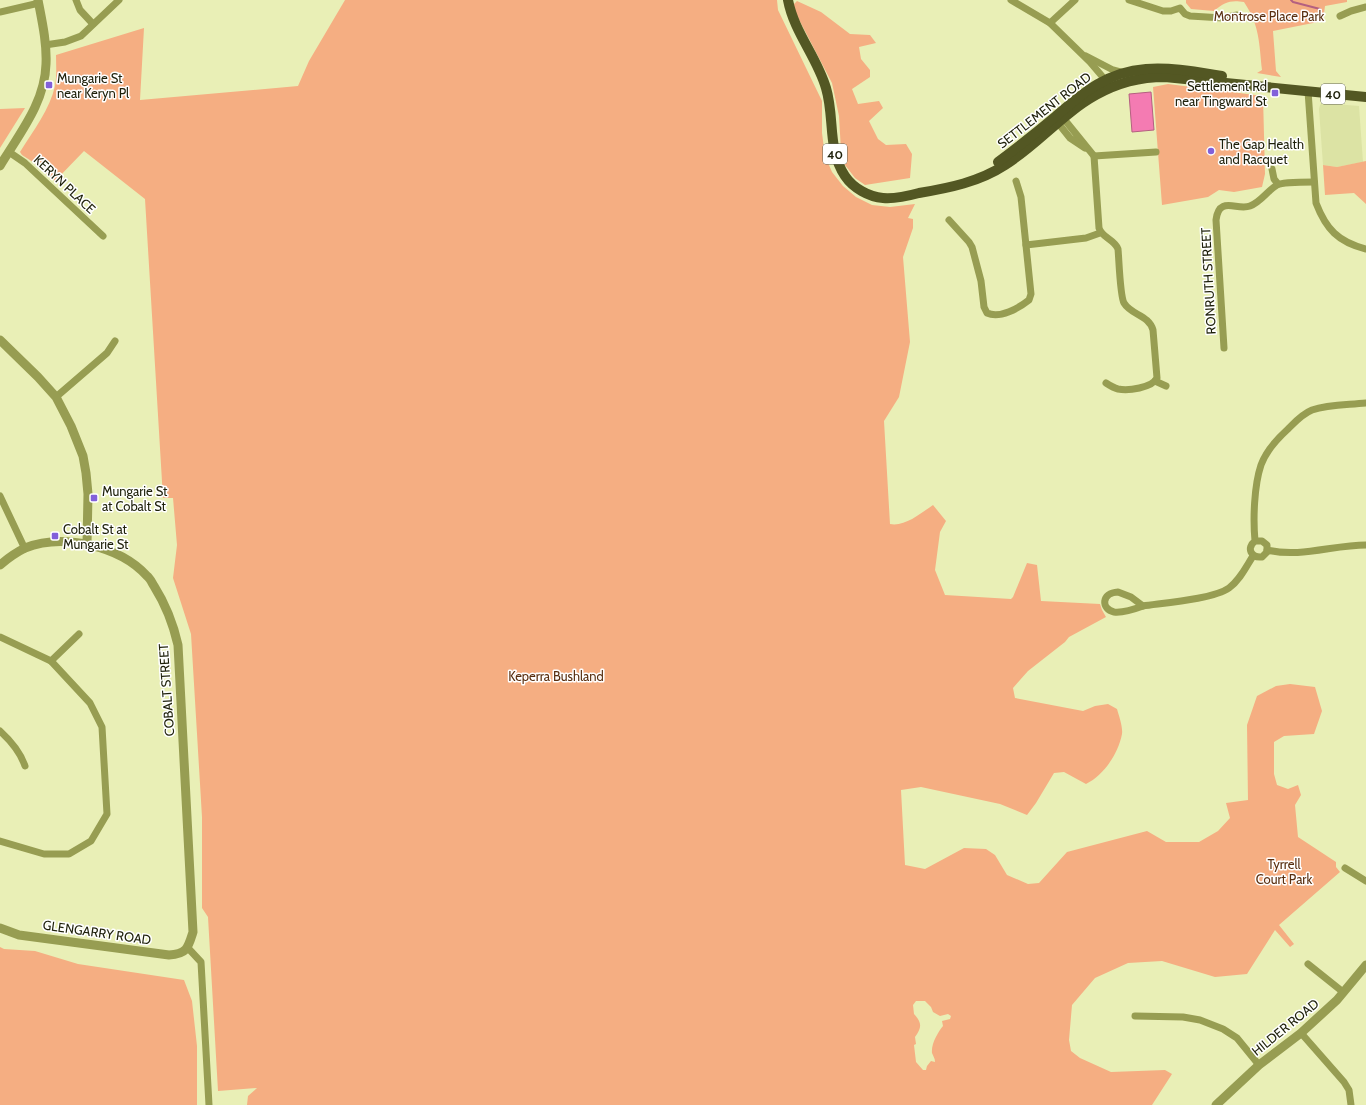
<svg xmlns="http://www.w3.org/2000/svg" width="1366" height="1105" font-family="Cabin,sans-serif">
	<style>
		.built { fill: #dce3a4 }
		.green { fill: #f5ae82; fill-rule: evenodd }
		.water { fill: #f47bb2; stroke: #b46080 }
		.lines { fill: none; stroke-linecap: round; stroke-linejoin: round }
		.stream { stroke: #b46080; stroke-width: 2 }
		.minor { stroke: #979d52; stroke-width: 7 }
		.tertiary { stroke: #979d52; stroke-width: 9 }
		.primary { stroke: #535723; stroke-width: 10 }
		.poi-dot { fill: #8260da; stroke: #fff; stroke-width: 1.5 }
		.labels { text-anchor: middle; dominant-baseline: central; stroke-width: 3; stroke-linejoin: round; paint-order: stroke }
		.shield { fill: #fff; stroke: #626354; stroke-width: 1 }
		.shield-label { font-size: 12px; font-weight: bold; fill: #1e200a }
		.park-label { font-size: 13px; fill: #592f10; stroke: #fff }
		.poi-label { font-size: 13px; fill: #1e200a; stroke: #fff; text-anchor: start }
		.street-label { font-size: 13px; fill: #1e200a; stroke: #fff }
	</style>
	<rect width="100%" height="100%" fill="#e9efb6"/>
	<!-- built -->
	<polygon class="built" points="1322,103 1359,106 1363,162 1337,167 1323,165 1319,109 1320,105"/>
	<!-- green -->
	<g class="green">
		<path d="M345 0H777L778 10 822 101V133L825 156 832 172 843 186 856 197 872 205 890 207 915 204 908 218 913 219V228L903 257 910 342 899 397 884 421 890 524C905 527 921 513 933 505L946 521 940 532 935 570 945 595 1011 599 1013 597 1027 563 1037 565 1041 601 1100 604 1102 610 1106 617 1069 637 1065 642 1028 671 1013 688 1015 698 1083 711 1095 706 1108 704 1117 709C1119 716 1123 727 1122 734 1118 754 1104 775 1086 784L1064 772 1054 773 1036 803 1027 815 1000 804 921 787 901 790 905 865 925 869 964 848 986 849 995 855 1007 875 1028 884 1039 883 1067 852 1147 831 1166 842H1199L1218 831 1230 818 1226 803 1248 800 1247 725 1257 696 1276 686 1290 684 1315 687 1322 711 1314 734 1284 736 1274 742V774L1277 785 1288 789 1298 785 1301 795 1295 805 1298 837 1336 862V867L1340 872 1279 925 1294 944 1290 947 1275 930 1247 974 1215 977 1162 961 1128 963 1095 978 1072 1005 1069 1040 1071 1051 1080 1058 1111 1072 1165 1070 1172 1074 1152 1105H247L248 1096 257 1088 218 1091 208 917 202 908V817L191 634 173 578 177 545 173 498H163L145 199 84 151 55 181 36 164 22 155 20 152C33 131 50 109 55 86 57 75 56 65 56 55L144 28 140 100 298 86 309 61ZM916 1001H925L931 1007 933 1012 940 1016 948 1014 951 1016 950 1019 942 1021 943 1026C938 1032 931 1044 932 1053 933 1056 935 1058 935 1062L931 1061 927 1066 926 1070H923L916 1062 914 1045 916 1044 915 1037C922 1027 922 1023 914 1014L913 1005Z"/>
		<path d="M1186 0H1347V2L1325 6 1323 21 1273 31 1276 71 1281 77 1257 73 1262 70C1259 43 1260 26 1244 2 1230 0 1225 2 1214 11L1191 9 1186 3Z"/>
		<polygon points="797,1 821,12 850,34 870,35 876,43 859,47 861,59 870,70 870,77 852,89 858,104 879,101 883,108 869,121 878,139 886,145 906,144 912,154 910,178 865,185 855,178 845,165 841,151 839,116 832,83 792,6"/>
		<polygon points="1168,84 1263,96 1265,174 1262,187 1234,192 1219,190 1208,197 1162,205 1153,87"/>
		<polygon points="25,108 0,148 0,109"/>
		<polygon points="1366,161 1366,204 1354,193 1325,195 1323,165 1337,167"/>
		<polygon points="0,947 4,949 35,951 78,964 184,980 192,1001 197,1046 197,1105 0,1105"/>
	</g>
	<!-- water -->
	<polygon class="water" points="1151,92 1154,130 1132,132 1129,94"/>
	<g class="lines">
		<!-- stream -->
		<polyline class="stream" points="1291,0 1293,2 1320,9"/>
		<!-- minor -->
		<g class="minor">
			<polyline points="76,0 80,10 93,24"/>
			<polyline points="1011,0 1050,23 1090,62 1107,82"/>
			<polyline points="1129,0 1163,11 1171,11 1180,8 1185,14 1190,16 1223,18 1237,15"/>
			<polyline points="0,12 39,3"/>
			<polyline points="1340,16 1351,11 1366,7"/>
			<polyline points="1050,23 1075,0"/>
			<polyline points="45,45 65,42 81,36 119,0"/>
			<polyline points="1086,56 1113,70 1124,73"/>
			<path d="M1308 91 1316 203C1326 229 1338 242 1366 249"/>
			<path d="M1064 119 1094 156 1099 228C1102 238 1114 239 1118 249 1119 259 1120 296 1124 303 1131 315 1149 315 1153 330L1157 378C1152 388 1128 391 1118 389 1114 388 1109 385 1106 383"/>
			<polyline points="1058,123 1070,138 1085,148"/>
			<polyline points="9,152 25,163 103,236"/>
			<polyline points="1094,156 1156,152"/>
			<polyline points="1272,169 1274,179 1278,184"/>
			<path d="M949 220 969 242 972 247 981 281 984 307 987 313C1000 319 1019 308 1029 300L1031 294 1021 197 1016 181"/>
			<polyline points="1026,245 1086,238 1100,233"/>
			<path d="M1224 348 1216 220C1219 195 1237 211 1250 206 1261 202 1267 191 1277 185 1282 182 1307 182 1314 182"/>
			<polyline points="1155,381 1166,386"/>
			<polyline points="56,397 107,353 115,341"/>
			<polyline points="0,496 25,549"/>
			<path d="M1255 541H1262L1267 545V552L1262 557C1251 558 1246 548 1255 541 1253 519 1254 486 1261 465 1266 451 1277 439 1288 429 1295 422 1302 414 1312 410 1329 404 1348 405 1366 403"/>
			<path d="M1267 550C1300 558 1333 545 1366 545"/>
			<path d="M1118 592 1131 597 1143 606C1135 609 1123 613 1114 612 1101 609 1101 593 1118 592Z"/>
			<path d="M1143 606C1163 603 1214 599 1229 588 1240 580 1246 567 1253 556"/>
			<polyline points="0,637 51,661 90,703 102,727 107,814 91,841 69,854 44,854 0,841"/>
			<polyline points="51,661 79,634"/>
			<path d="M0 731C11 741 20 751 25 766"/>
			<polyline points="1345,868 1366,881"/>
			<polyline points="188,948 201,962 209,1105"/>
			<polyline points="1308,964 1343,992"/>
			<polyline points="1135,1016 1183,1017 1200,1020 1223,1029 1237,1038 1259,1065"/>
			<polyline points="1301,1033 1344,1082 1349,1090 1351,1105"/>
		</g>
		<!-- tertiary -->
		<g class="tertiary">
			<path d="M0 166C19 134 45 103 46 64 47 43 42 21 38 0"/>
			<polyline points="0,340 38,377 56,397 71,426 83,456 86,473 88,494 87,544"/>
			<path d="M0 565C7 559 17 552 25 548 63 533 120 546 147 576 150 578 152 583 154 586 166 605 173 623 178 645L193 932C188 948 187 954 169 955L19 935 0 928"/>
			<polyline points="1216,1105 1259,1065 1301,1033 1337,1000 1366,965"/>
		</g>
		<!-- primary -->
		<g class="primary">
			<path d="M788 0C794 32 817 57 826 88 835 118 827 149 845 176 853 188 869 197 883 198 895 199 908 196 919 193 949 188 979 182 1005 165 1037 145 1062 114 1096 95 1117 83 1140 77 1165 77L1366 97"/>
			<path d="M998 162C1018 147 1037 132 1056 116 1084 92 1107 72 1146 69 1171 67 1197 72 1222 76"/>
		</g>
	</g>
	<!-- markers -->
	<g class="poi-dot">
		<rect x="45" y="81" width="8" height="8" rx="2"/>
		<rect x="1271" y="89" width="8" height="8" rx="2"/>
		<circle cx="1211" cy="151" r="4"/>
		<rect x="90" y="494" width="8" height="8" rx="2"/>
		<rect x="51" y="532" width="8" height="8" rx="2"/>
	</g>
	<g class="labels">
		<!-- shield labels -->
		<g class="shield">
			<rect x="1321" y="84" width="24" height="20" rx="3"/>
			<rect x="823" y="144" width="24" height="20" rx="3"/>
		</g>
		<g class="shield-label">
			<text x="1333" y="94">40</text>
			<text x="835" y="154">40</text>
		</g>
		<!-- park labels -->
		<g class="park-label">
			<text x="1269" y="16">Montrose Place Park</text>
			<text x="556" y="676">Keperra Bushland</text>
			<text x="1284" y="864">Tyrrell<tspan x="1284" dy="15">Court Park</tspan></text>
		</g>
		<!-- poi labels -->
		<g class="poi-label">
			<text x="57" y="78">Mungarie St<tspan x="57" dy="15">near Keryn Pl</tspan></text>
			<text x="1267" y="86" text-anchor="end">Settlement Rd<tspan x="1267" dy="15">near Tingward St</tspan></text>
			<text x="1219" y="144">The Gap Health<tspan x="1219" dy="15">and Racquet</tspan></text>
			<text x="102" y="491">Mungarie St<tspan x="102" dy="15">at Cobalt St</tspan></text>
			<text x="63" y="529">Cobalt St at<tspan x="63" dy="15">Mungarie St</tspan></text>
		</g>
		<!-- street labels -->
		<g class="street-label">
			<text transform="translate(1044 110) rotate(-38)">SETTLEMENT ROAD</text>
			<text transform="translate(65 184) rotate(43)">KERYN PLACE</text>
			<text transform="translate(1208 281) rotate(-93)">RONRUTH STREET</text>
			<text transform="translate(166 690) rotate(-94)">COBALT STREET</text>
			<text transform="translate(97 932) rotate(8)">GLENGARRY ROAD</text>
			<text transform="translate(1285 1027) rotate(-39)">HILDER ROAD</text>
		</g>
	</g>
</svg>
